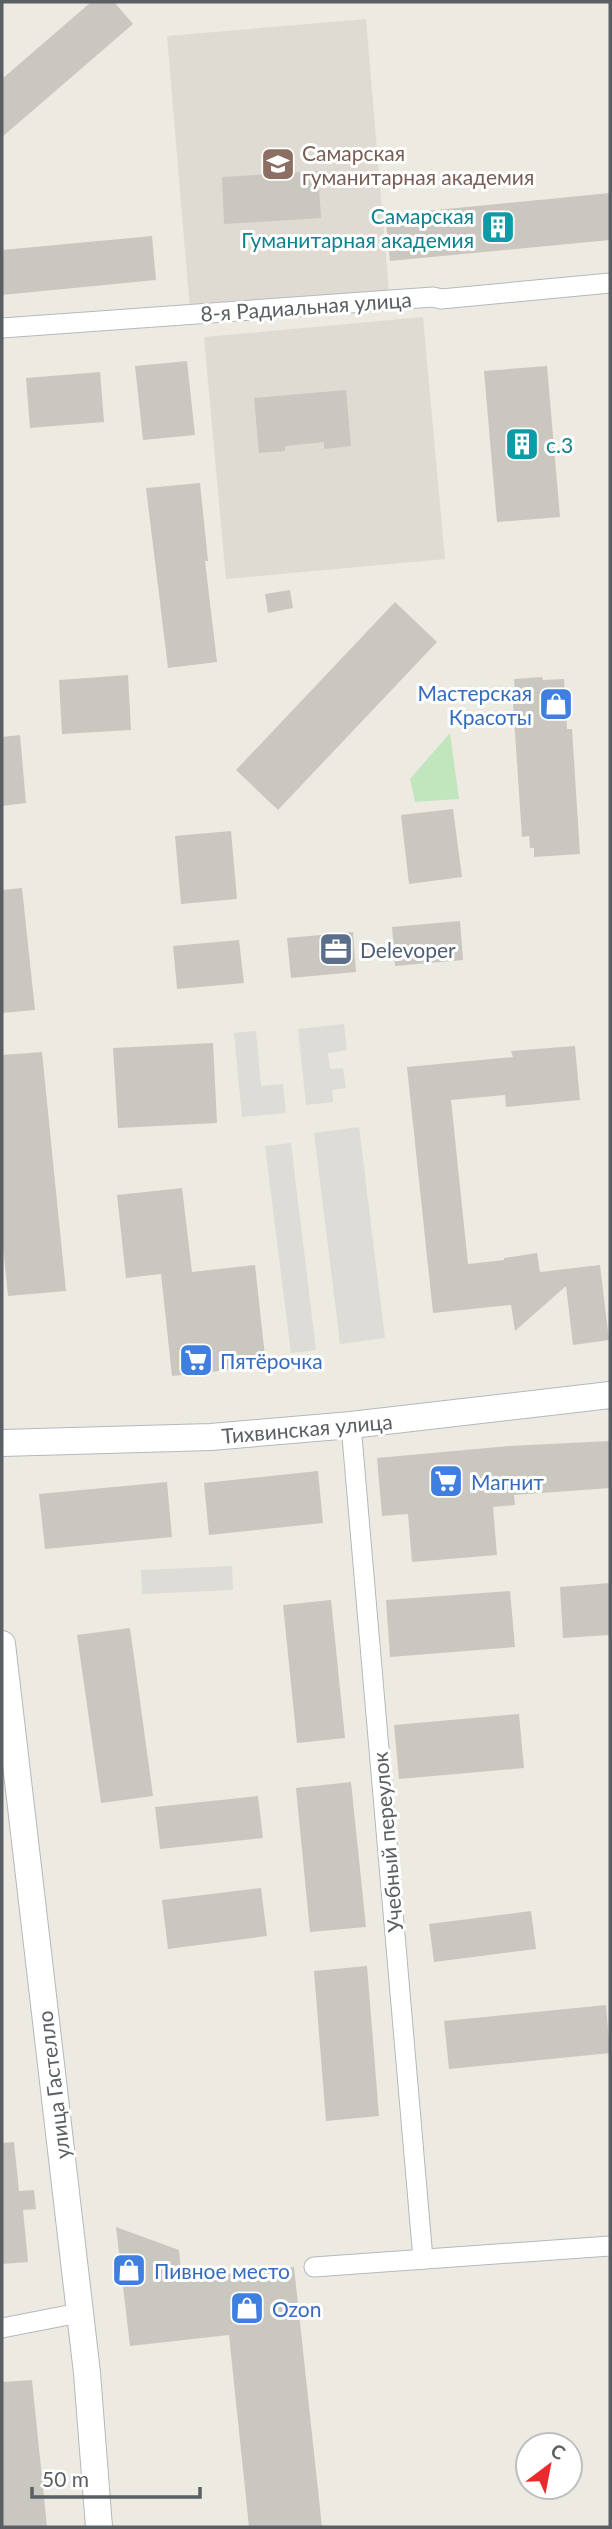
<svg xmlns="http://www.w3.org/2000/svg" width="612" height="2529" font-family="Lato,sans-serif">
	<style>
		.industrial { fill: #dedcd6 }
		.education { fill: #dfdbd3 }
		.green { fill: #c1e6be }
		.building { fill: #cac7c1 }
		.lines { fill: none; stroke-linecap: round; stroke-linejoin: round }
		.street-casing { stroke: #b5b9bd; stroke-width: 21 }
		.secondary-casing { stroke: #b4b8bd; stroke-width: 28 }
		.street { stroke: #fff; stroke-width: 19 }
		.secondary { stroke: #fff; stroke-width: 26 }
		.labels { text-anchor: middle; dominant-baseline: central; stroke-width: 6; stroke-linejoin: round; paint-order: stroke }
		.education-label { font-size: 21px; fill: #785e54; stroke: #fff; text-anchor: start }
		.culture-label { font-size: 21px; fill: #0d838f; stroke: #fff; text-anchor: end }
		.street-label { font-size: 21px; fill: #5a5f63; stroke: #fff }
		.shop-label { font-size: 21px; fill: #366cbe; stroke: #fff; text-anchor: start }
		.service-label { font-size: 21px; fill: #4e5e75; stroke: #fff; text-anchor: start }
	</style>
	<rect width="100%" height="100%" fill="#edeae2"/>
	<!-- industrial -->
	<g class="industrial">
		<polygon points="344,1024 347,1050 328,1053 330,1069 343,1068 346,1088 332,1090 333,1102 306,1105 298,1029"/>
		<polygon points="256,1031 261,1086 283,1084 286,1113 242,1117 234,1033"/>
		<polygon points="359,1127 385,1338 340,1344 314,1133"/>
		<polygon points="291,1143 316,1350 291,1353 265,1146"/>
		<polygon points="232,1566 233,1590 142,1594 141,1570"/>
	</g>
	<!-- education -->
	<g class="education">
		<polygon points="366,19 389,293 190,310 167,36"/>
		<polygon points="423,317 445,559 226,579 204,337"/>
	</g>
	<!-- green -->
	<polygon class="green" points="450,733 459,799 415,802 410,779"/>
	<!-- building -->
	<g class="building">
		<polygon points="91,2 114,2 133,24 2,137 2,79"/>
		<polygon points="318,171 321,218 224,224 222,177"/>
		<polygon points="610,193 610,240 390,261 385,215"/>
		<polygon points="152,236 156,280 2,295 2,250"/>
		<polygon points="187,361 195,435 143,440 135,366"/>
		<polygon points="547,366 560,517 497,522 484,371"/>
		<polygon points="100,372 104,422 30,428 26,378"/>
		<polygon points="346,390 351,446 324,449 324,442 285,446 285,451 259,453 254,398"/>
		<polygon points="200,483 208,561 205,561 217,662 168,668 146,488"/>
		<polygon points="290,590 293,608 268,613 265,594"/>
		<polygon points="395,602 437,642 278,810 236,770"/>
		<polygon points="128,675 131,730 62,734 59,680"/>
		<polygon points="542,677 543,680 564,679 567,729 572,729 580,854 534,857 534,848 530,848 529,836 522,837 513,703 516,703 514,679"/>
		<polygon points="20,735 26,803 2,806 2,737"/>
		<polygon points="453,809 462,877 409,884 401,815"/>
		<polygon points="231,831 237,899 181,904 175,836"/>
		<polygon points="22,888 35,1010 2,1013 2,890"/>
		<polygon points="460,921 463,960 395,966 392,927"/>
		<polygon points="353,932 356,972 291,978 287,938"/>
		<polygon points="239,940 244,983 177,989 173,946"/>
		<polygon points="213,1043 217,1123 118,1128 113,1048"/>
		<polygon points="575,1046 580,1100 506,1107 505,1095 451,1100 468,1264 504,1260 504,1258 537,1253 540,1272 600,1265 609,1340 573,1345 566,1286 515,1331 511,1305 433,1313 407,1067 513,1057 511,1051"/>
		<polygon points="42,1052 66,1291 8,1296 2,1236 2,1055"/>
		<polygon points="182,1188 192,1272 255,1265 266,1366 172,1376 161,1274 126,1278 117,1195"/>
		<polygon points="610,1441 610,1488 514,1495 515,1505 493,1507 497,1555 412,1562 408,1514 382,1516 377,1458 509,1446"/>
		<polygon points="318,1471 323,1523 209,1535 204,1483"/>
		<polygon points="167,1482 172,1537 45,1549 39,1494"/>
		<polygon points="610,1583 610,1635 563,1638 560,1587"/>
		<polygon points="510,1591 515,1647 390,1657 386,1600"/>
		<polygon points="331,1600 345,1738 297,1743 283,1605"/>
		<polygon points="130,1628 153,1796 101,1803 77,1635"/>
		<polygon points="519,1714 524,1768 399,1779 394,1725"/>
		<polygon points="351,1782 366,1927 310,1932 296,1788"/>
		<polygon points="258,1796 263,1838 160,1849 155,1807"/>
		<polygon points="261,1888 267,1936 168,1949 162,1900"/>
		<polygon points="531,1911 536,1949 434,1962 429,1924"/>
		<polygon points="367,1966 379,2116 326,2121 314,1971"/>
		<polygon points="606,2005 610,2053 449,2069 444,2021"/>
		<polygon points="14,2142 19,2191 34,2190 36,2209 23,2210 28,2262 2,2264 2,2143"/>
		<polygon points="116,2227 179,2250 182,2279 294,2267 322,2527 249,2527 229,2335 130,2346"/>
		<polygon points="32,2380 47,2527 2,2527 2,2382"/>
	</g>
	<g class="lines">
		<!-- street casing -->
		<g class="street-casing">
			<g id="street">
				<polyline points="2,328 433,297 441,299 610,283"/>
				<polyline points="351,1425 423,2259"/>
				<polyline points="314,2267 610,2246"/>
				<polyline points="2,2328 79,2313"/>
			</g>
		</g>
		<!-- secondary casing -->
		<g class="secondary-casing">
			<g id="secondary">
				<polyline points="2,1443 211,1437 351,1425 610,1395"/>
				<polyline points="2,1644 87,2373 99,2527"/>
			</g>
		</g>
		<!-- street -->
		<use href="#street" class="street"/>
		<!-- secondary -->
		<use href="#secondary" class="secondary"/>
	</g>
	<!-- icons -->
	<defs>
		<g id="university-square" transform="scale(1.75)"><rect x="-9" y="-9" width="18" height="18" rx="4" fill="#8d6e63" stroke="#fff"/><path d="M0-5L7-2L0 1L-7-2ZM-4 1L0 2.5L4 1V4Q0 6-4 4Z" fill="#fff"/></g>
		<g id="building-square" transform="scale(1.75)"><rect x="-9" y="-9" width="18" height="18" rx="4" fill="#0f9aa8" stroke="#fff"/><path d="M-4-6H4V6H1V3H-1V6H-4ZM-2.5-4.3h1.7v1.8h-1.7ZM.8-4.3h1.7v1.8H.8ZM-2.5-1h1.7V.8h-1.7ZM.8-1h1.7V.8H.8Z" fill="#fff"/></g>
		<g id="shop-square" transform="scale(1.75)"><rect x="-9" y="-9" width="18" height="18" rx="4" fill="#3f7fe0" stroke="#fff"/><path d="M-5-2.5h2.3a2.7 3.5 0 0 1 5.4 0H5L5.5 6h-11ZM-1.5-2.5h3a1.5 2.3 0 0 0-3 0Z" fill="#fff"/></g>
		<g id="office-square" transform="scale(1.75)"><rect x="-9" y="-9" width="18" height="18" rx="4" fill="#5c6f8a" stroke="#fff"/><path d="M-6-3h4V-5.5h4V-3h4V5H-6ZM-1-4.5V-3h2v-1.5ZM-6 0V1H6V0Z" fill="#fff"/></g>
		<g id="supermarket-square" transform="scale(1.75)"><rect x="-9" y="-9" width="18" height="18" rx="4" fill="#3f7fe0" stroke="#fff"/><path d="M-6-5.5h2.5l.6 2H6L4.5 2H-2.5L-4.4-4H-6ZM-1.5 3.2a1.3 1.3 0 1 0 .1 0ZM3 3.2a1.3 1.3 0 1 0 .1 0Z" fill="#fff"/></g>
	</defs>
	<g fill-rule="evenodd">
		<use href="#university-square" x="278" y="164"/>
		<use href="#building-square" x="498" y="227"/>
		<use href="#building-square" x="522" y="444"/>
		<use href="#shop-square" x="556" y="704"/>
		<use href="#office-square" x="336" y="949"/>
		<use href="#supermarket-square" x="196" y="1360"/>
		<use href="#supermarket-square" x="446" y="1481"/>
		<use href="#shop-square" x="129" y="2270"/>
		<use href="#shop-square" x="247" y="2308"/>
	</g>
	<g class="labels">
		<!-- education labels -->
		<g class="education-label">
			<text x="302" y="152">Самарская<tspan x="302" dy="24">гуманитарная академия</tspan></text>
		</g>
		<!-- culture labels -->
		<g class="culture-label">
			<text x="474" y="215">Самарская<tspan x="474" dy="24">Гуманитарная академия</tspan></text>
			<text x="546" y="444" text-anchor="start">с.3</text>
		</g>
		<!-- street labels -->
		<g class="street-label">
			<text transform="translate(306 306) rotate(-4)">8-я Радиальная улица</text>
			<text transform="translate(307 1428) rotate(-5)">Тихвинская улица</text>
			<text transform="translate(387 1842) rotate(-95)">Учебный переулок</text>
			<text transform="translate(53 2085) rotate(-97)">улица Гастелло</text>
		</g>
		<!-- shop labels -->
		<g class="shop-label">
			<text x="532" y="692" text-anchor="end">Мастерская<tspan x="532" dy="24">Красоты</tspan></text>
			<text x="220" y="1360">Пятёрочка</text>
			<text x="471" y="1481">Магнит</text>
			<text x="154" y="2270">Пивное место</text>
			<text x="272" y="2308">Ozon</text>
		</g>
		<!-- service labels -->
		<g class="service-label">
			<text x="360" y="949">Delevoper</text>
		</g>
	</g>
	<!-- border -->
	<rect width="612" height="2529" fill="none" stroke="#5a5f63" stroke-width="7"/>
	<!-- north arrow -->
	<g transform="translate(549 2466) rotate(32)"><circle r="33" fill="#ffffff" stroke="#bdbfc1" stroke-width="2"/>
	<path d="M0-5L12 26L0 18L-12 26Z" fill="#eb2a2d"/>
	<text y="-10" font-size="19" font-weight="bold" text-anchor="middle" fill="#5a5f63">С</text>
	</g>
	<!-- scale -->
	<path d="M32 2487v10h168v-10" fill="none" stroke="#5a5f63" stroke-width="3.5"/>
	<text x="42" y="2487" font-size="21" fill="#5a5f63" stroke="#ffffff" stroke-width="5" paint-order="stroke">50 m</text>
</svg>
